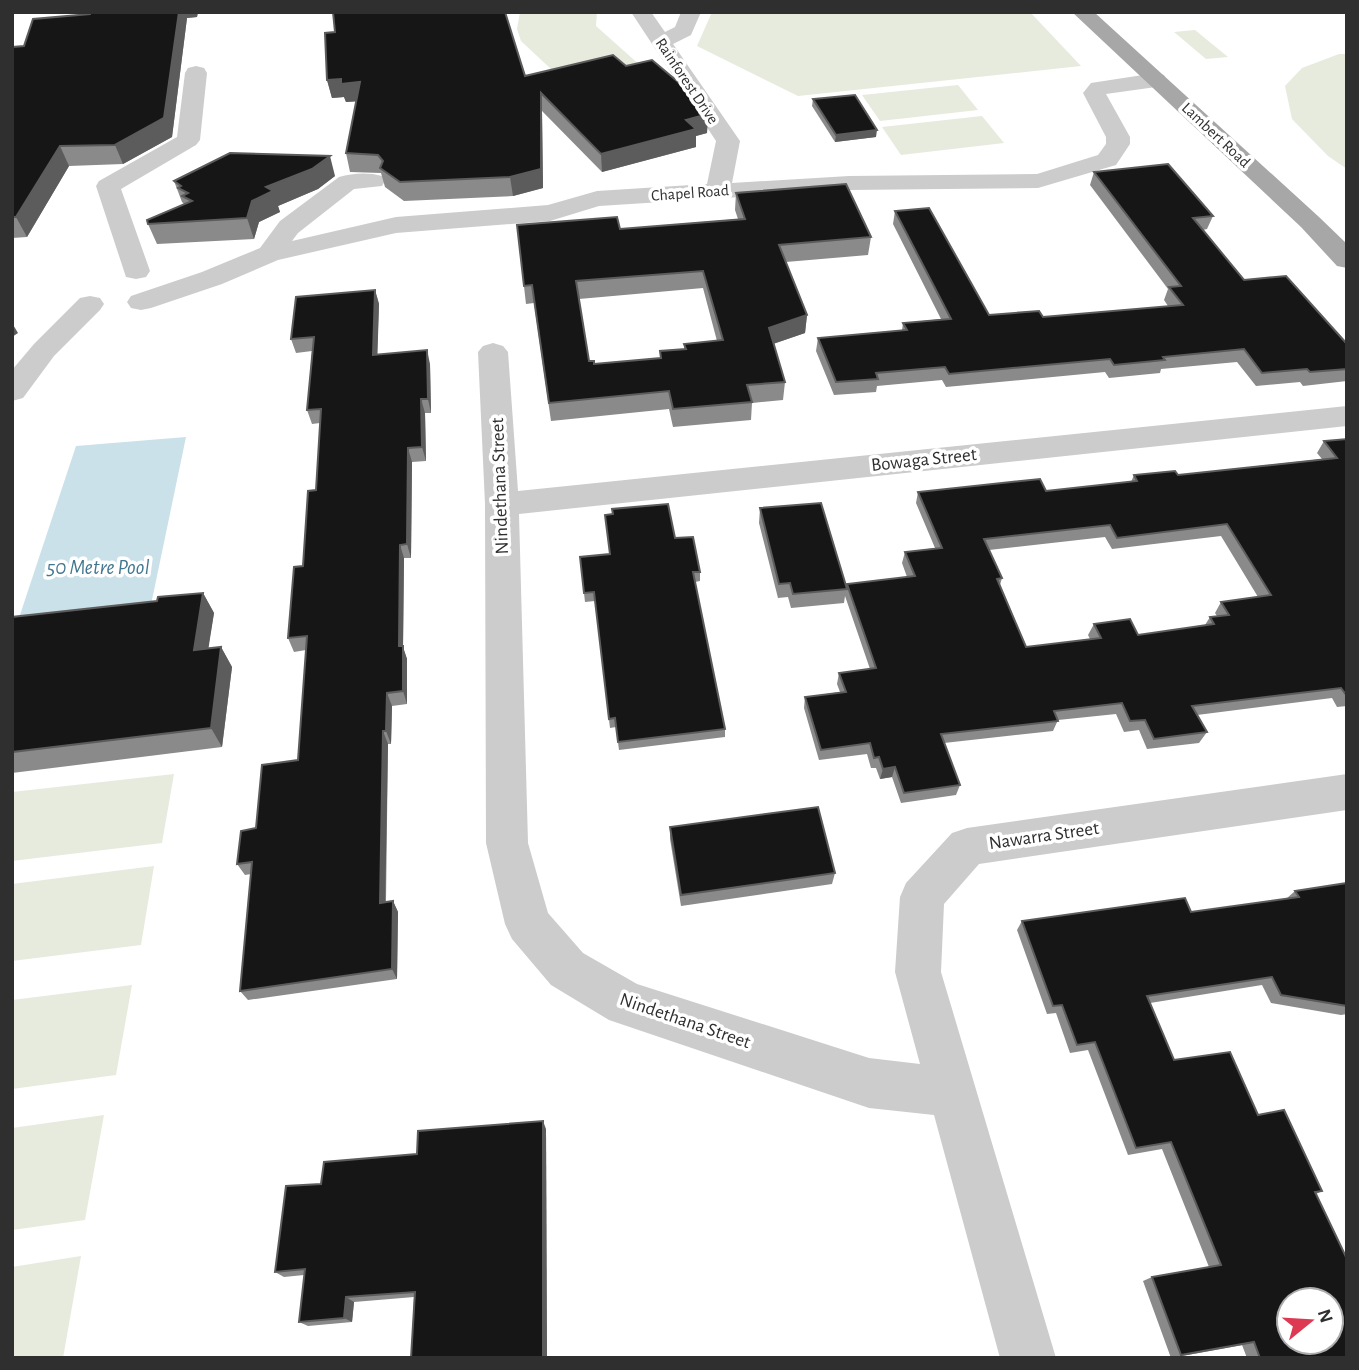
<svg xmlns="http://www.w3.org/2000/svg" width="1359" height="1370" font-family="'Alegreya Sans',sans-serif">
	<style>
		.green { fill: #e6ebdd }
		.water { fill: #cae1ea }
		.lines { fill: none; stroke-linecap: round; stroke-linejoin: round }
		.minor { fill: #ccc; fill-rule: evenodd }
		.major { fill: #a7a7a7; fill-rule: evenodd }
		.wall { fill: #8a8a8a; fill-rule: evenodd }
		.shaded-wall { fill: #5c5c5c }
		.building { fill: #161616; stroke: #5c5c5c; stroke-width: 2; fill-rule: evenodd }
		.labels { text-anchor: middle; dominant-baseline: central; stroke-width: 7; stroke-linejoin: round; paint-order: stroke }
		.far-street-label { font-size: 16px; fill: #2f2f2f; stroke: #fff }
		.street-label { font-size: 19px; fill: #2f2f2f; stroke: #fff }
		.water-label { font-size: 21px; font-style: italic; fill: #40768e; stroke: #fff }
	</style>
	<rect width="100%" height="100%" fill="#fff"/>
	<!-- green -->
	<g class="green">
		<polygon points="520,12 597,12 596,26 642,67 567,84 521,41 517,29"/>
		<polygon points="712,12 1030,12 1081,66 798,96 697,46"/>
		<polygon points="1195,30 1228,57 1206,59 1174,32"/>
		<polygon points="1339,54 1347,54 1347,169 1328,156 1292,119 1285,86 1302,68"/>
		<polygon points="958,85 978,110 880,121 862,95"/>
		<polygon points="982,116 1004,143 901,155 882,127"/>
		<polygon points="174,774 162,843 12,861 12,792"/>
		<polygon points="154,866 141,945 12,961 12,884"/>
		<polygon points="132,985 116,1075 12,1089 12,1000"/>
		<polygon points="104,1115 85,1220 12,1230 12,1128"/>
		<polygon points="81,1256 63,1358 12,1358 12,1267"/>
	</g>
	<!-- water -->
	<polygon class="water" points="186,437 147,624 12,639 76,446"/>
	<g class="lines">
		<!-- minor -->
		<g class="minor">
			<path d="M631 12H651L665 32 675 27 681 12H701L691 35 673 44 740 141 732 183 849 176 1037 174 1098 155 1106 144V137L1083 93 1091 83 1156 73 1164 75 1167 80 1164 85 1156 87 1106 94 1130 137V144L1116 165 1038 188 849 190 599 206 550 221 396 233 278 260 222 284 151 308 141 310 131 308 127 302 131 296 202 272 260 248 280 221 339 177C353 173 368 172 382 176L385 181 382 186 354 189 298 233 292 241 396 217 548 205 597 191 707 184 716 141Z"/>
			<polygon points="196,66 204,68 207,73 200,140 196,145 121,189 150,271 146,277 136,279 126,277 96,186 99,181 177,137 185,73 188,68"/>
			<polygon points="90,296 100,298 104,304 100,310 54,356 23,398 12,401 12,370 34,344 80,298"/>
			<polygon points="493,343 503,346 508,352 518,491 1347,406 1347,426 519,514 528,843 548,913 583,953 637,984 869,1058 920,1064 895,972 900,897 906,883 952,833 967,828 1347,774 1347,810 979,864 944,904 941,972 1056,1358 1000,1358 934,1115 869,1108 609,1020 551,985 512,939 505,924 486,843 485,504 478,352 483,346"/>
		</g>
		<!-- major -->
		<polygon class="major" points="1072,12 1094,12 1319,217 1347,244 1347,268 1337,266 1301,227"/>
	</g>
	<!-- wall -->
	<g class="wall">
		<polygon points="91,12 198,12 197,17 187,18 172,137 123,164 69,166 27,237 12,238 12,48 24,46 90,14"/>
		<polygon points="626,66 708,114 707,133 696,136 696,147 602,172 542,111 543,188 513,196 404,201 385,187 381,173 350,172 346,153 356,101 346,102 344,97 332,98 327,80 525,76"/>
		<polygon points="813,99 876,137 835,142 812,106"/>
		<polygon points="1094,172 1213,216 1207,229 1203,230 1244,280 1347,344 1347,381 1303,386 1300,382 1256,386 1237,362 1161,369 1160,373 1109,378 1105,372 946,387 942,380 877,386 876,392 834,395 816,351 818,338 902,330 903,323 941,319 893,224 895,211 989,315 1043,317 1168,306 1164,300 1168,289 1090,185"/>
		<polygon points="335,176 318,189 278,206 280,212 259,222 254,239 157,244 148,224 184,204 182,202 174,181"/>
		<path d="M736 193 871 237 868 255 786 262 807 315 805 333 773 344 785 382 783 400 752 403 751 420 673 427 669 409 551 421 534 303 526 304 517 225 620 229 738 219 735 210ZM703 288 717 341 684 344V349L660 351V358L594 364 589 361 579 299Z"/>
		<polygon points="375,290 379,304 377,355 430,364 431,413 425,413 426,461 412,462 411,558 404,558 403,647 407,659 407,704 392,706 391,744 388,744 386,902 393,901 398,912 397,979 248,1000 240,991 251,874 245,875 237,864 256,828 298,760 306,650 294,652 288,638 303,566 316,490 320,423 312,424 307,410 312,351 296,353 291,339"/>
		<path d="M1347 439V706L1337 707 1332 698 1197 715 1207 732 1199 743 1147 749 1139 730 1124 732 1116 714 1058 720 1053 731 944 743 960 785 956 795 901 803 892 777 880 779 876 768H871L867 754 819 760 804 708 805 697 840 692 837 684 839 673 870 669 845 596 844 603 791 608 788 597 778 598 759 523 760 508 846 588 847 584 907 577 902 563 905 552 935 548 916 503 918 492 1046 491 1131 482 1134 475H1178L1322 459 1317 453 1324 441ZM1221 536 1258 597 1221 602 1215 613 1217 616 1210 617 1205 625 1138 635 1094 624 1088 635 1090 639 1026 647 1000 585 1002 578 989 550 1105 537 1112 549Z"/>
		<polygon points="605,515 675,538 700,572 700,581 695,582 725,729 725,737 619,750 616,727 610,728 595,601 585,602 580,557 610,554"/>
		<polygon points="203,593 214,613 208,648 221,647 232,667 222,747 12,773 12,617 157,601"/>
		<polygon points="670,827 835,873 832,884 681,906 670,839"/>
		<polygon points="1347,883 1347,1014 1341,1015 1271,1003 1262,985 1150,1003 1174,1060 1258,1115 1322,1191 1316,1194 1347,1358 1247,1358 1242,1345 1171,1358 1143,1281 1152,1277 1209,1267 1162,1149 1128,1155 1088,1050 1070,1053 1056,1013 1047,1014 1017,930 1022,921 1191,912 1286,899 1295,891"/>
		<polygon points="546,1129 547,1358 411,1358 414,1297 354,1302 352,1322 308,1326 299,1322 304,1275 284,1277 275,1272 321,1184 417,1154"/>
	</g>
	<!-- shaded-wall -->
	<g class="shaded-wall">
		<polygon points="179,12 198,12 197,17 187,18 172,137 123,164 115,145"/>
		<polygon points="341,79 360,82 364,101 346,102 344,97 332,98 327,80"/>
		<polygon points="541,93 542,111 543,188 513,196 510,177"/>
		<polygon points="708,114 707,133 696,136 696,147 602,172 601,154 686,120"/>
		<polygon points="877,130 876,137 835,142 836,135"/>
		<polygon points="60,146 69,166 27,237 16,217"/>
		<polygon points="330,156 335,176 318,189 278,206 280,212 259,222 254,239 247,218 252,201 266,187"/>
		<polygon points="375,290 379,304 377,369 373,355"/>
		<polygon points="807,315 805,333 767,346 769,328"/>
		<polygon points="12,323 18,333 12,337"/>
		<polygon points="427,350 430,364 431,413 428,399"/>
		<polygon points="421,399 425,413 426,461 422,447"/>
		<polygon points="408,448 412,462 411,558 407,544"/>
		<polygon points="400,545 404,558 403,647 407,659 407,704 403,691 399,646"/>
		<polygon points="203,593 214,613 205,670 194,650"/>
		<polygon points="221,647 232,667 222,747 211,728"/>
		<polygon points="387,693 392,706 391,744 386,731"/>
		<polygon points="383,731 388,744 385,914 380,903"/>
		<polygon points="895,767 892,777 880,779 883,769"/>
		<polygon points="393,901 398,912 397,979 392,969"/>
		<polygon points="543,1121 546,1129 547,1358 543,1358"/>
		<polygon points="346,1297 354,1302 352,1322 344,1318"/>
	</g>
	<!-- building -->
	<g class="building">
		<polygon points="91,12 179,12 164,118 115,145 60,146 16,217 12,217 13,47 24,46 33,19 90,14"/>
		<polygon points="333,12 505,12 525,76 613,55 626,66 652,60 696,97 708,114 686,120 696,129 601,154 541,93 541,169 510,177 400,182 380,168 383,161 378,155 346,153 360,82 341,84 341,79 327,80 325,33 335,32"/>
		<polygon points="855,95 877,130 836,135 813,99"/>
		<polygon points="230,153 330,156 312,169 266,187 273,191 252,201 247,218 148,224 147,220 192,201 182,196 188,193 178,188 181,186 174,181"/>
		<polygon points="1168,164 1213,216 1193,218 1244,280 1286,276 1347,344 1347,369 1310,372 1307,369 1262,373 1244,349 1163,357 1165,360 1114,365 1110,359 949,374 945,367 876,373 878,379 836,382 818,338 907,330 903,323 951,319 895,211 929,208 989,315 1039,311 1043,317 1183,305 1169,287 1181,286 1094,172"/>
		<path d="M846 184 871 237 779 245 807 315 769 328 785 382 747 385 752 402 673 409 669 391 549 403 532 285 524 286 517 225 617 217 620 229 745 219 736 193ZM703 271 723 340 684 344 686 349 660 351 661 358 594 364V361H589L576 281Z"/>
		<polygon points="375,290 373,355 427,350 428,399 421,399 422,447 408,448 407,544 400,545 399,646 403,646 403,691 387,693 386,731 383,731 380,903 393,901 392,969 240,991 252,862 237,864 241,831 256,828 262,765 298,760 307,636 288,638 294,567 303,566 308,491 316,490 321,409 307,410 314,337 291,339 296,297"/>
		<path d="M1347 439V696L1341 688 1192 706 1207 732 1154 739 1145 720 1130 721 1122 703 1054 711 1058 721 941 734 960 785 904 793 895 767 883 769 879 757 874 758 870 743 821 750 805 697 846 692 839 673 876 668 847 584 915 576 905 552 942 548 918 492 1040 479 1046 491 1137 481 1134 475 1175 471 1178 475 1337 458 1324 441ZM1227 524 1271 595 1221 602 1229 615 1210 617 1214 624 1138 635 1130 619 1094 624 1101 638 1026 647 997 579 1002 578 984 539 1110 525 1117 538Z"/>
		<polygon points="821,503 847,589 793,594 790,583 779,584 760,508"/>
		<polygon points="668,504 675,538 693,537 700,572 693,572 725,729 618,742 615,718 609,719 594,592 584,593 580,557 610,554 605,515 613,514 612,509"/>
		<polygon points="203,593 194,650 221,647 211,728 12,752 12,617 157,601 158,597"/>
		<polygon points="818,807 835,873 681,895 670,827"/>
		<path d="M1347 883V1006L1281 995 1272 977 1147 996 1174 1060 1230 1052 1258 1115 1284 1110 1322 1191 1315 1192 1347 1259V1358H1260L1254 1342 1181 1355 1152 1277 1221 1265 1171 1142 1136 1148 1095 1042 1077 1045 1062 1005 1053 1006 1022 921 1185 898 1191 912 1299 897 1295 891ZM1289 1300H1331V1342H1289Z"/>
		<polygon points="543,1121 543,1358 411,1358 415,1292 346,1297 344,1318 299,1322 305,1269 275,1272 286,1186 321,1184 324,1162 417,1154 418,1131"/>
	</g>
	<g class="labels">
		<!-- far-street labels -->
		<g class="far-street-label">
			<text transform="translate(687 81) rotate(56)">Rainforest Drive</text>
			<text transform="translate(1216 135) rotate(43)">Lambert Road</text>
			<text transform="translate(690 193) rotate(-4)">Chapel Road</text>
		</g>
		<!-- street labels -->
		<g class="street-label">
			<text transform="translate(924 460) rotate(-6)">Bowaga Street</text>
			<text transform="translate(500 486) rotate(-92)">Nindethana Street</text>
			<text transform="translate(1044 836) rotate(-8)">Nawarra Street</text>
			<text transform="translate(685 1021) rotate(19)">Nindethana Street</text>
		</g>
		<!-- water labels -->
		<g class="water-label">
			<text x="98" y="567">50 Metre Pool</text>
		</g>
	</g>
	<!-- border -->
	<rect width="1359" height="1370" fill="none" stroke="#2f2f2f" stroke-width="28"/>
	<!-- north arrow -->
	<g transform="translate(1310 1321) rotate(72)"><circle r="33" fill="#ffffff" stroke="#acacac" stroke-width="2"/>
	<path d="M0-5L12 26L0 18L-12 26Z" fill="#dd3953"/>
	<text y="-10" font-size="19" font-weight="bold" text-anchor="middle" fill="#2f2f2f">N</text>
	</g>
</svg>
